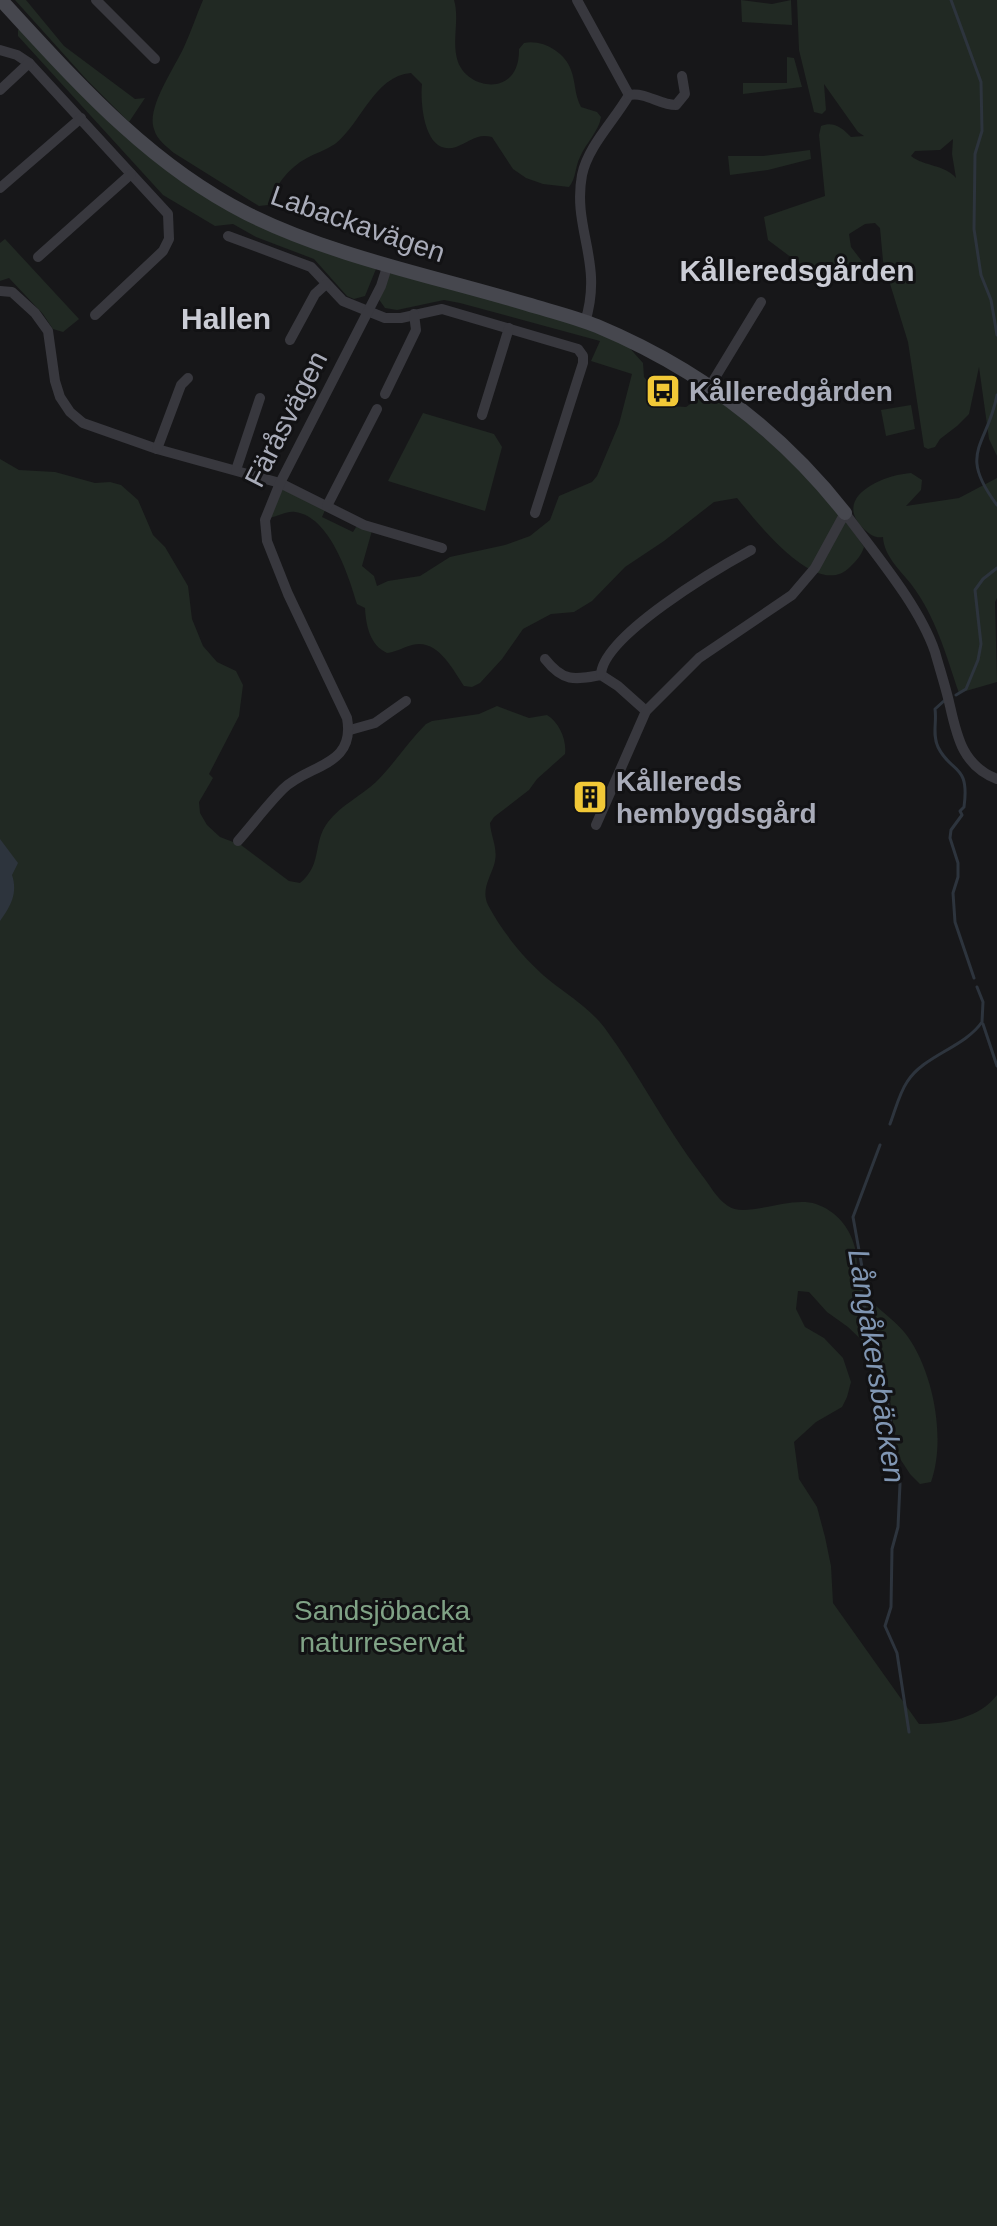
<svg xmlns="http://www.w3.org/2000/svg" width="997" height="2226" font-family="Helvetica,sans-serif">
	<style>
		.green { fill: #212923; fill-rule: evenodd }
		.water { fill: #2d343d }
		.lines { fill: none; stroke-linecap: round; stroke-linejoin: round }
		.stream { stroke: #2d343d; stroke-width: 3 }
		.street { stroke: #38383e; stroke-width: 10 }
		.secondary { stroke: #46474e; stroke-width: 14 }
		.labels { text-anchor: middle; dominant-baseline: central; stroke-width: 6; stroke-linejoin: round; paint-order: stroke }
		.street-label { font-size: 28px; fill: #a9acb9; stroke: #121214 }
		.poi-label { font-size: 28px; font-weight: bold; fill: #a9acb9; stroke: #121214; text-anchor: start }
		.park-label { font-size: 28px; fill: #80a386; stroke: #121214 }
		.neighbourhood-label { font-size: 30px; font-weight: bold; fill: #caccd5; stroke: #121214 }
		.water-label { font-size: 30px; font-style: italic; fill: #8096b3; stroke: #121214 }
	</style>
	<rect width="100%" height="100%" fill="#171719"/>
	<!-- green -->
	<g class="green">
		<polygon points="15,0 26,0 64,46 135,99 145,98 129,122 87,80"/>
		<path d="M203 0H454C460 20 451 42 458 62 468 90 520 98 519 49L524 43C542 39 565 52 571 70 576 83 574 94 581 107L597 112 601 117C599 131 586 143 580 157 575 167 576 179 569 187L543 184 526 178 513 169 492 137C476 133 470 142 456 147 424 157 420 103 422 84L411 73C374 76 361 124 335 144 326 150 316 153 307 158 288 168 275 186 268 205L259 206 174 153C166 146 157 140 154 129 146 108 175 67 184 47 191 32 196 16 203 0Z"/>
		<polygon points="741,0 772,4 791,0 792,25 742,22"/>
		<path d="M797 0H997V456L989 439 979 367 969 414 957 426 940 439 935 447 928 449 924 447 908 342 883 261 880 228 875 223 865 224 849 234 851 247 864 264 820 279 768 240 764 217 825 196 819 135 821 126C834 121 842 128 851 137L864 136 858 132 824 84 826 110 822 114 814 112 799 50ZM953 139 952 154 956 178C944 164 925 167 911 156L915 151 940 150Z"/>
		<polygon points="21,28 161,166 376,269 365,296 354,299 347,296 314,259 256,237 233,224 215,226 163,195 18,36 18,30"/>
		<polygon points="787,57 794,58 802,87 743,94 743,83 787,83"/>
		<polygon points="810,150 811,159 768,170 730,175 728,156 763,156"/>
		<polygon points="5,239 79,319 63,332 53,329 43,314 9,278 0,281 0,243"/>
		<path d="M393 271 576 322 626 344 643 363 644 377 663 401 670 406 686 407 708 392C766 436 823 486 864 547 861 556 857 560 850 567 817 601 757 522 737 498L714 502 664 541 625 567 592 601 574 612 551 614 523 629 502 659 480 683 472 687 464 686C452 668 437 638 412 645 403 647 397 652 387 653 370 645 366 626 365 608L357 604C349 577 330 516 295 512 287 511 278 516 270 518L283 488 326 508 322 517 353 532 358 524 373 527 362 566 374 576 377 586 388 581 420 576 450 557 505 545 530 536 550 520 559 496 592 482 597 476 619 424 632 374 591 361 600 341 460 303 444 300 397 310 385 308 378 298 387 277Z"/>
		<polygon points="911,405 915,429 886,436 881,410"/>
		<polygon points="423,413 494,434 502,447 485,511 388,481"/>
		<path d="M0 459 19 470 55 472 95 483 110 482 121 485 138 500 153 535 165 547 188 586 192 619 203 646 217 662 236 671 243 685 239 716 209 774 213 778 199 802 200 813 207 825 220 837 241 845 289 881 300 883C323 864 312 843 328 822 341 805 361 796 376 782 394 764 408 742 426 724L432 721 479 714 497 706 529 718 547 715C559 722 567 740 565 754L537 779 529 790 494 817 490 823C491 838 499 849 494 865 490 878 481 890 488 905 503 933 524 959 549 980 568 995 589 1008 604 1027 639 1074 665 1127 701 1174 710 1185 716 1198 728 1206 745 1219 790 1195 816 1204 836 1211 850 1227 855 1248 859 1263 854 1273 862 1289 872 1307 896 1319 908 1337 934 1374 946 1440 931 1482L920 1484 910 1474 897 1454 887 1376 875 1353 848 1327 827 1312 809 1292 798 1291 796 1309 805 1327 824 1338 843 1358 851 1382 847 1397 842 1407 816 1422 794 1442 799 1479 817 1507 825 1537 831 1566 833 1603 919 1724C946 1724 980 1718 997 1695V2226H0Z"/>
		<path d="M911 473 922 480 921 490 906 506 959 498 997 478V598L995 602 997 682 959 693C946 655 936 617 911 584 900 570 884 556 883 537 875 538 872 536 865 530 830 498 882 475 911 473Z"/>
	</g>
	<!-- water -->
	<path class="water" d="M0 839 18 863 12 875C18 893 11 906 0 921Z"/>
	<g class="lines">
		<!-- stream -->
		<g class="stream">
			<polyline points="951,0 981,82 982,131 975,154 974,229 981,275 991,300 997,335"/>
			<path d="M997 395C987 447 957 452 997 505"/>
			<polyline points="956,695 966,689 978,660 981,644 975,590 983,579 997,568"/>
			<path d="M945 700 935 709C937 722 932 734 938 747 951 774 970 763 964 807L960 811 962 815 951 830 950 838 958 863V877L953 893 955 922 974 978"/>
			<polyline points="983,1024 997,1066"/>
			<path d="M890 1124C895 1111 899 1094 907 1082 924 1055 964 1048 982 1022L983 1002 977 987"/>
			<polyline points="880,1145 853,1217 862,1267 861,1296 877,1345 884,1379 900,1484 898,1527 892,1549 891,1607 885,1626 897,1653 909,1732"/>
		</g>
		<!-- street -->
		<g class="street">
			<polyline points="96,0 155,59"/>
			<path d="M577 0 629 95C614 121 588 146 582 175 572 229 604 262 585 322"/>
			<polyline points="0,50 17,55 29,63 168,214 169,239 163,251 95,315"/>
			<polyline points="0,90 29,63"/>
			<path d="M629 95C647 92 659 105 676 105L685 94 682 76"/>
			<polyline points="0,188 81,118"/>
			<polyline points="228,236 311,267 343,301 385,318 401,318 442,309 578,349 583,356 583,363 535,513"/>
			<polyline points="38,257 131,174"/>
			<polyline points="0,291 12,292 35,313 48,331 55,381 60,397 70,412 83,423 157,449 280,483 364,525 442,548"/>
			<polyline points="290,340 315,294 326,284"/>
			<polyline points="710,386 761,302"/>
			<polyline points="385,394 416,330 414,314"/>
			<polyline points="482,415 509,328"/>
			<polyline points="157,449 181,385 188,378"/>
			<polyline points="236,470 260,398"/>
			<polyline points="327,506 377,409"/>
			<path d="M545 659C563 682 574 680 601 675L618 686 646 711"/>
			<path d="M601 675C602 636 718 568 751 550"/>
			<polyline points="350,730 375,723 406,701"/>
			<path d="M596 825 646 711 699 658 792 595 815 568 845 513C875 554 919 605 935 652 940 670 946 688 950 706 957 737 963 766 997 779"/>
			<path d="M238 841C253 824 267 805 283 789 308 764 356 767 347 718L288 594 267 541 265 520 280 483 381 286 388 264"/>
		</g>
		<!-- secondary -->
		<path class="secondary" d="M1 0C75 80 147 163 246 213 334 257 434 276 527 304 550 311 575 317 597 326 695 367 779 429 845 513"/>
	</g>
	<!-- icons -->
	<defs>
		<g id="bus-square" transform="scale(1.8)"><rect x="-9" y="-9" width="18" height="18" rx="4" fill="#f1c837" stroke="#121214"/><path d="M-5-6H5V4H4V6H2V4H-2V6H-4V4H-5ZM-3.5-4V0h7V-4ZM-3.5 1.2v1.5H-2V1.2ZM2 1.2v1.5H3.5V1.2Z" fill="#111"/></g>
		<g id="building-square" transform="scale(1.8)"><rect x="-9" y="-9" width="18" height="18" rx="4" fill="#f1c837" stroke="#121214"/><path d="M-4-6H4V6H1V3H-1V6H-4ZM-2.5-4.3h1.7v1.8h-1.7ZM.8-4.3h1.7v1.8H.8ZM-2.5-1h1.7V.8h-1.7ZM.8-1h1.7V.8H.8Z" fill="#111"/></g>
	</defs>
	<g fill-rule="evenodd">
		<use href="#bus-square" x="663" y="391"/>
		<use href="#building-square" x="590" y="797"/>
	</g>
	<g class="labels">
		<!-- street labels -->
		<g class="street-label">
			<text transform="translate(358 224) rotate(19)">Labackavägen</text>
			<text transform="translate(286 419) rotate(-63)">Färåsvägen</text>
		</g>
		<!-- poi labels -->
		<g class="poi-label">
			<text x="689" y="391">Kålleredgården</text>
			<text x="616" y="781">Kållereds<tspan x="616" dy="32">hembygdsgård</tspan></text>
		</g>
		<!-- park labels -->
		<g class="park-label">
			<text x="382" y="1610">Sandsjöbacka<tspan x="382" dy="32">naturreservat</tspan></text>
		</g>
		<!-- neighbourhood labels -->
		<g class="neighbourhood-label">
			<text x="797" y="270">Kålleredsgården</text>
			<text x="226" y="318">Hallen</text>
		</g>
		<!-- water labels -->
		<g class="water-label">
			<text transform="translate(877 1366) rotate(81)">Långåkersbäcken</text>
		</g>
	</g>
</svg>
